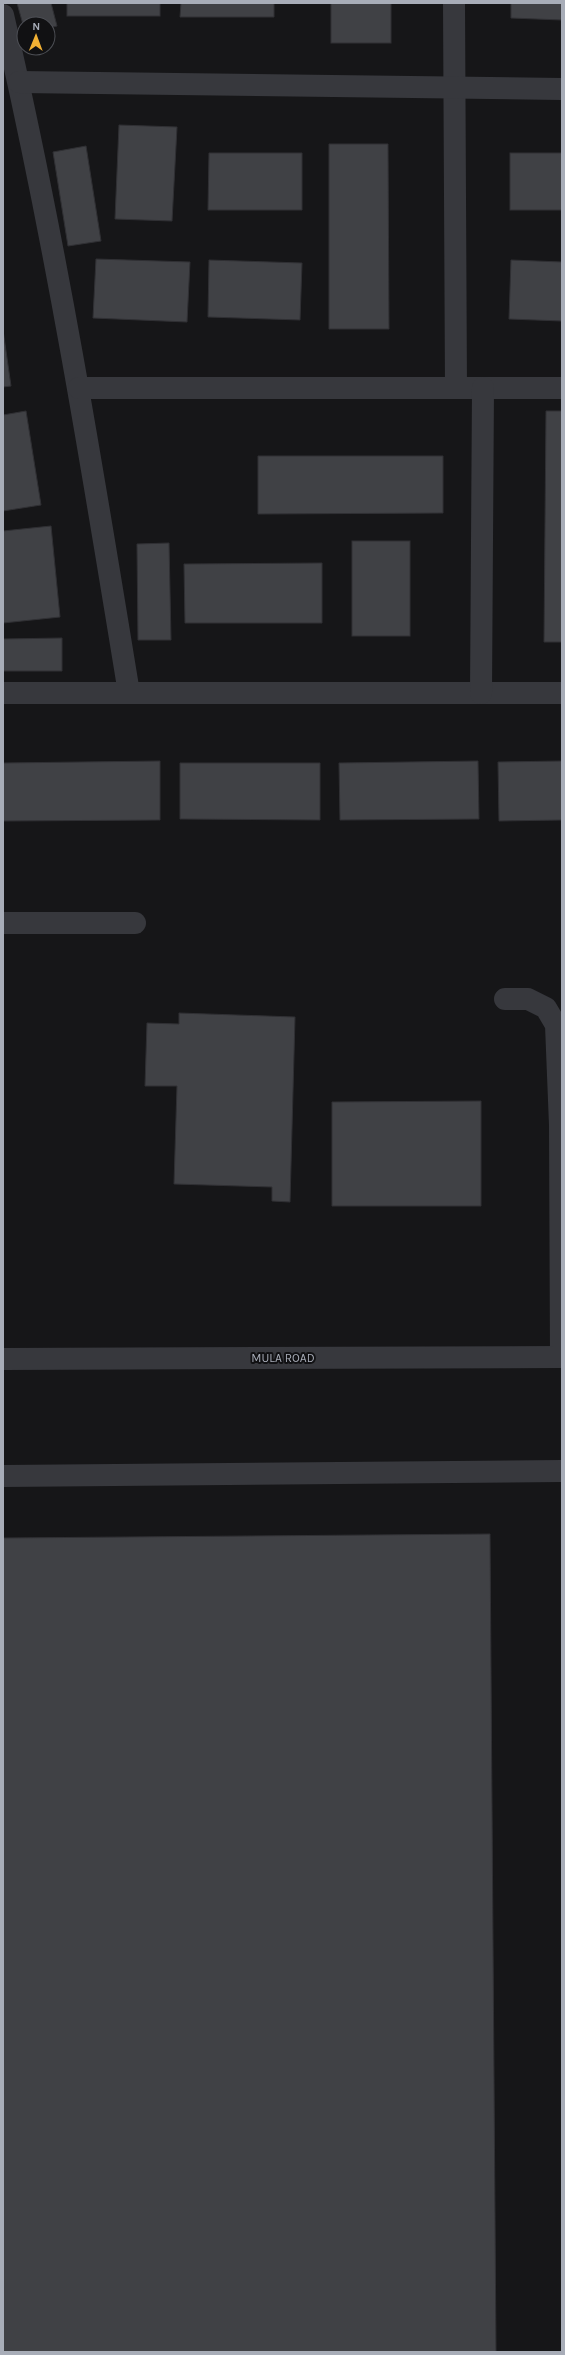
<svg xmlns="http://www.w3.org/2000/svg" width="565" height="2355" font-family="Karla,sans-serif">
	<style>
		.building { fill: #404145; stroke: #303034 }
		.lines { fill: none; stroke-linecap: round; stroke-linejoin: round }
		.minor { stroke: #37383d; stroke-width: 22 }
		.labels { text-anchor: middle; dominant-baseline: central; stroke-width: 4; stroke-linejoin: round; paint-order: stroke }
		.street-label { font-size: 12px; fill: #a8adb8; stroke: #111113 }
	</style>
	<rect width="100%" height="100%" fill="#161618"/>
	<!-- building -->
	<g class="building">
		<polygon points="17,3 51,3 57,26 48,28 48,24 24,24 24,28"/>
		<rect x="67" y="3" width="93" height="13"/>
		<polygon points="181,3 274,3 274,17 180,17"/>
		<rect x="331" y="3" width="60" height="40"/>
		<polygon points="511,3 562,3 562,20 511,18"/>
		<polygon points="119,125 177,127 172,221 115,219"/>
		<polygon points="329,144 388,144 389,329 329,329"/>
		<polygon points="86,146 101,241 68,246 53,152"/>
		<polygon points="209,153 302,153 302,210 208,210"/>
		<rect x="510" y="153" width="52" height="57"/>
		<polygon points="96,259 190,262 187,322 93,318"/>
		<polygon points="209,260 302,263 300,320 208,317"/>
		<polygon points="511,260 562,262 562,321 509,319"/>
		<polygon points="3,330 11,386 3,387"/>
		<polygon points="26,411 41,505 3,511 3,415"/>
		<polygon points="546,411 562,411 562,642 544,642"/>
		<polygon points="258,456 443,456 443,513 258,514"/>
		<polygon points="51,526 60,617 3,623 3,531"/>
		<rect x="352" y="541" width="58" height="95"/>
		<polygon points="169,543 171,640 138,640 137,544"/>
		<polygon points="322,563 322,623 185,623 184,564"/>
		<polygon points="62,638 62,671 3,671 3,639"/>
		<polygon points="160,761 160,820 3,821 3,763"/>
		<polygon points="478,761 479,819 340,820 339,763"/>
		<polygon points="562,761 562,820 499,821 498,762"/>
		<polygon points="180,763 320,763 320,820 180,819"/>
		<polygon points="179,1013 295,1017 290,1202 272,1201 272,1187 174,1184 177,1086 145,1086 147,1023 179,1024"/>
		<polygon points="481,1101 481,1206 332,1206 332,1102"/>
		<polygon points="490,1534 496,2352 3,2352 3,1538"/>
	</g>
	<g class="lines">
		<!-- minor -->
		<g class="minor">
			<polyline points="454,3 456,388"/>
			<path d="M3 15C55 239 92 466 129 693"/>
			<polyline points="19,82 562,89"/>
			<polyline points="79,388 562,388"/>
			<polyline points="3,693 562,693"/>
			<polyline points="481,693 483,388"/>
			<polyline points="3,923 135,923"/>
			<polyline points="505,999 528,999 546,1008 556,1025 560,1125 561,1357"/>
			<polyline points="3,1359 562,1357"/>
			<polyline points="3,1476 562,1471"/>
		</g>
	</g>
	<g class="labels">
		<!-- street labels -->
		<g class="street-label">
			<text x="283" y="1358">MULA ROAD</text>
		</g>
	</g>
	<!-- border -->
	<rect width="565" height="2355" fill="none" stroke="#a8adb8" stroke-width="8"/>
	<!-- north arrow -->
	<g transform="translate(36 36) rotate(1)"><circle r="19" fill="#111113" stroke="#4d4f55"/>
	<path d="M0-3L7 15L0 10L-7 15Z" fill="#f2b134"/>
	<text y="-6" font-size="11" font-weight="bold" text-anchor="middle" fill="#a8adb8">N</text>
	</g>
</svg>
